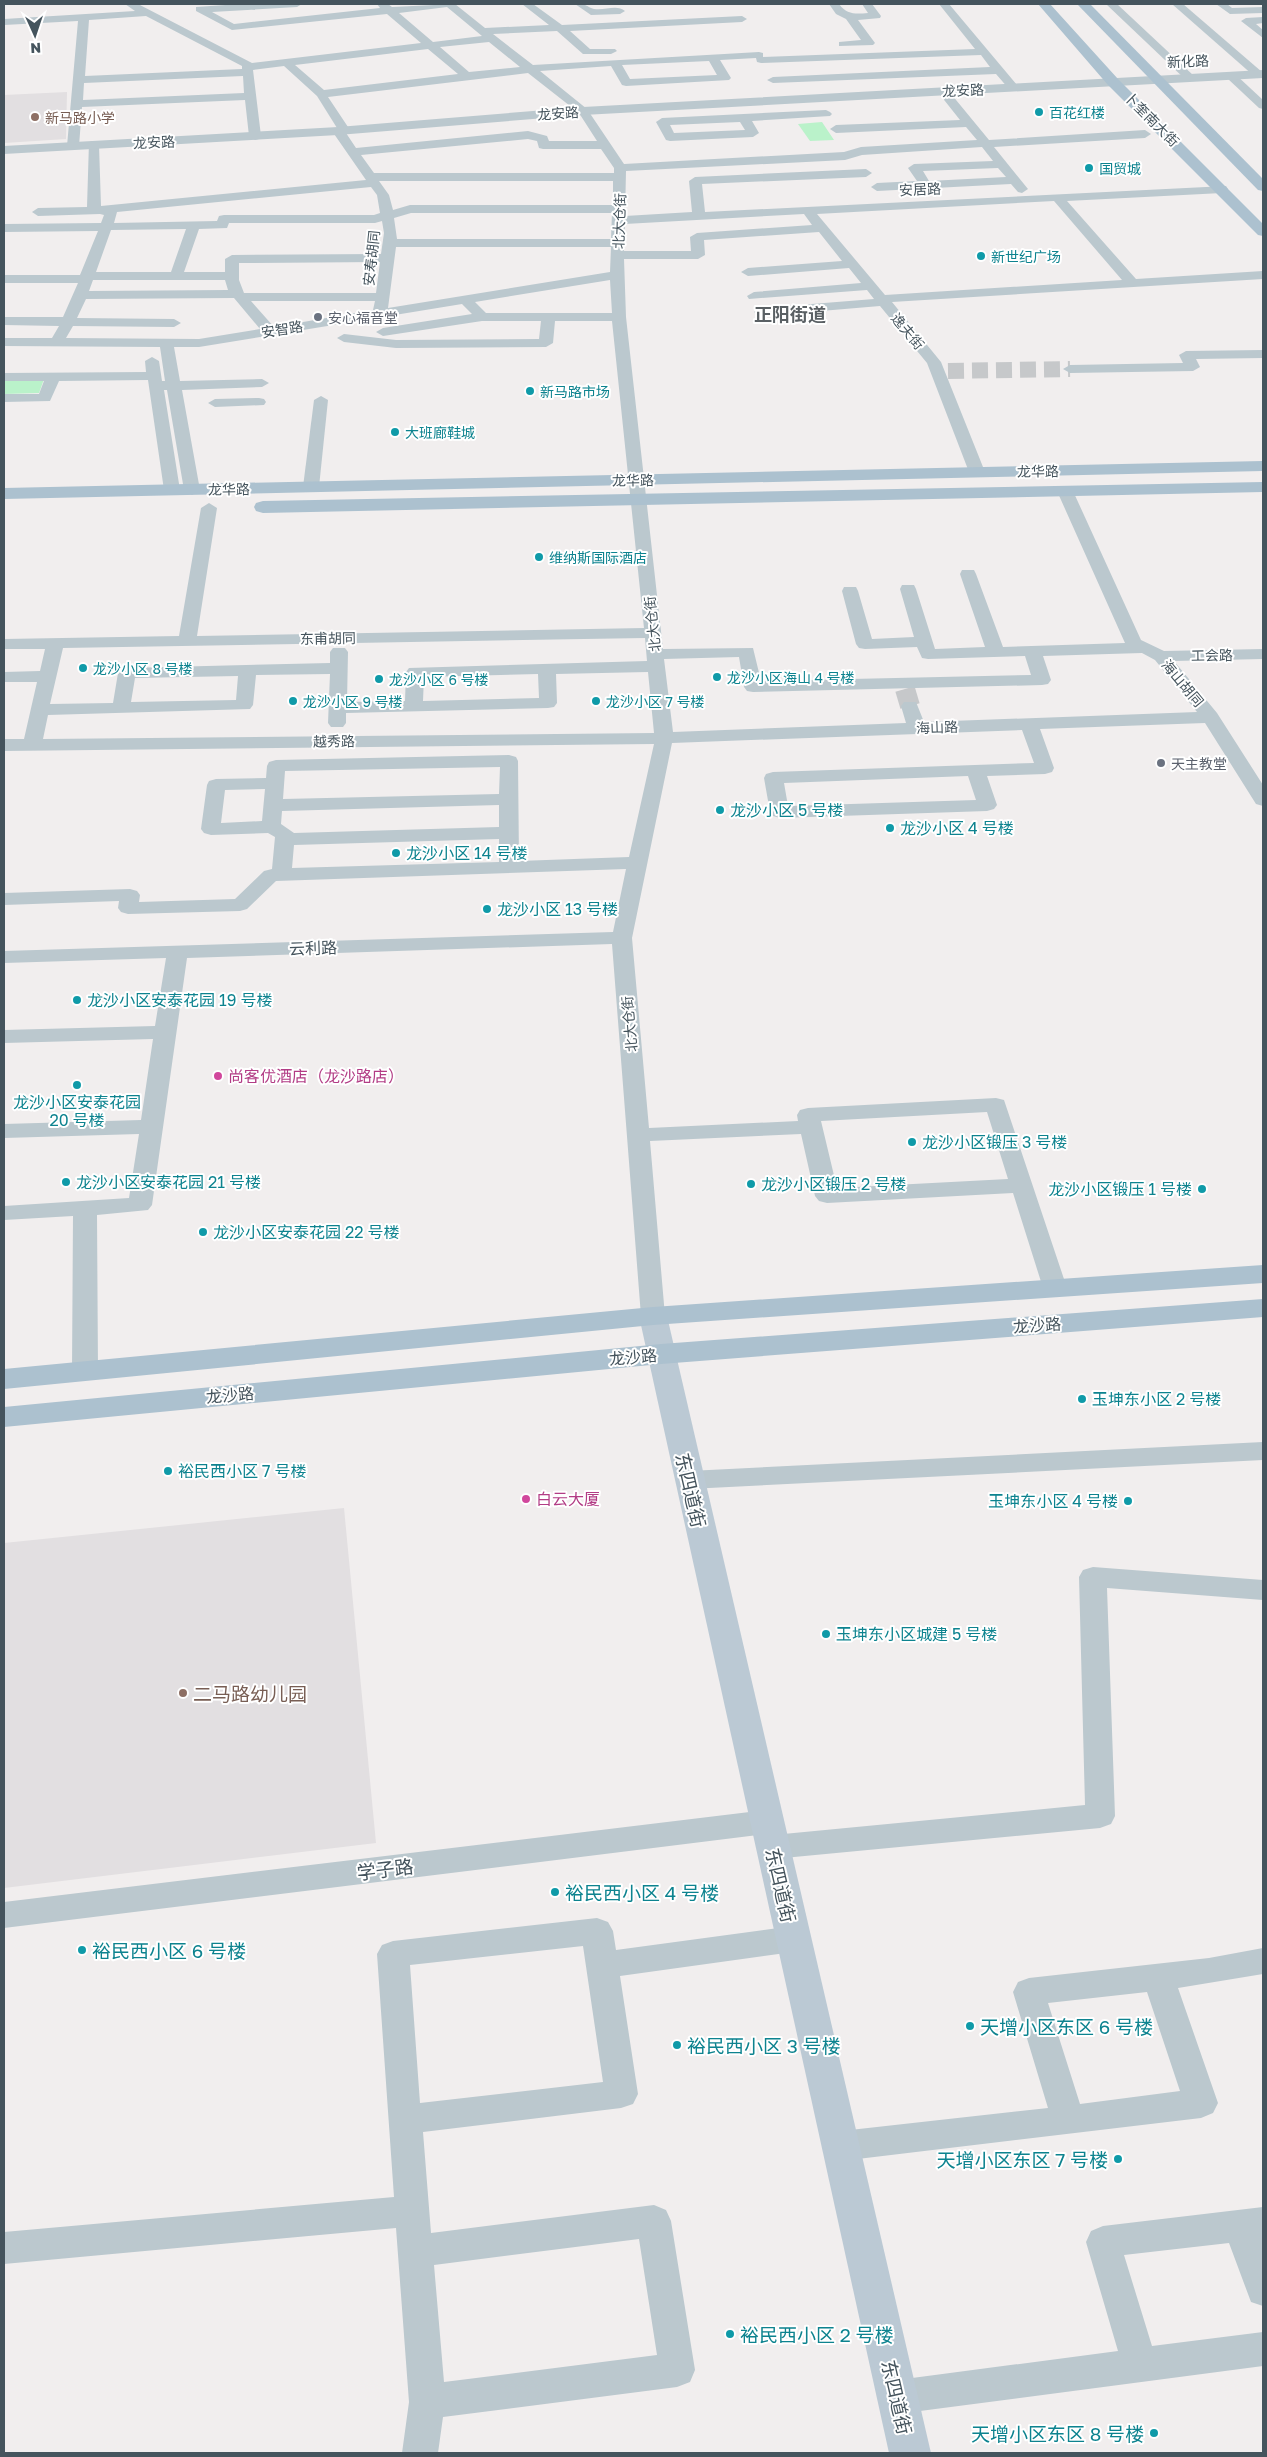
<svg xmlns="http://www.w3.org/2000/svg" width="1267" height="2457" font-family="'Golos Text','Noto Sans SC',sans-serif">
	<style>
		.education { fill: #e2dfe1 }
		.green { fill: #baf2ca }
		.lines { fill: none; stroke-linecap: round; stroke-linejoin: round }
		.minor-tunnel-far1 { stroke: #c6c8ca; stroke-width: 16; stroke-dasharray: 16 8; stroke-linecap: butt }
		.minor-tunnel { stroke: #c6c8ca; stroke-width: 20; stroke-dasharray: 20 10; stroke-linecap: butt }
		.minor { fill: #bbc8ce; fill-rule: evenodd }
		.tertiary { fill: #bbc8ce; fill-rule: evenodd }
		.secondary { fill: #bbc9d4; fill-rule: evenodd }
		.primary { fill: #acc1cf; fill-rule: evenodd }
		.culture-dot { fill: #0f9aa8; stroke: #fff; stroke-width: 2 }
		.education-dot { fill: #8d6e63; stroke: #fff; stroke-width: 2 }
		.worship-dot { fill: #6b7280; stroke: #fff; stroke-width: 2 }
		.hotel-dot { fill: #d1479c; stroke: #fff; stroke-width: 2 }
		.labels { text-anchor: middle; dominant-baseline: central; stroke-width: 4; stroke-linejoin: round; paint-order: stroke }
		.far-street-label { font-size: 14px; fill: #45545d; stroke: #fff }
		.far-culture-label { font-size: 14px; fill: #0d838f; stroke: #fff; text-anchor: start }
		.far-education-label { font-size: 14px; fill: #785e54; stroke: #fff; text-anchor: start }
		.far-worship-label { font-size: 14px; fill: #5b616d; stroke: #fff; text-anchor: start }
		.culture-label { font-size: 16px; fill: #0d838f; stroke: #fff; text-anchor: start }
		.street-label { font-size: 16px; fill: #45545d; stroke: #fff }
		.hotel-label { font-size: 16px; fill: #b23c85; stroke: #fff; text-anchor: start }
		.far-district-label { font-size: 18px; font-weight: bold; fill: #5a6064; stroke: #fff }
		.near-street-label { font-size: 19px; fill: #45545d; stroke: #fff }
		.near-education-label { font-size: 19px; fill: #785e54; stroke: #fff; text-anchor: start }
		.near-culture-label { font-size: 19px; fill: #0d838f; stroke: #fff; text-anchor: start }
	</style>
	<rect width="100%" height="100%" fill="#f1eeee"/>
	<!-- education -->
	<g class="education">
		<polygon points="67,92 66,139 4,143 4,95"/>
		<polygon points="344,1508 376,1843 4,1888 4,1543"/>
	</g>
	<!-- green -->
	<g class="green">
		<polygon points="822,122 834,140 810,141 798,124"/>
		<polygon points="44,379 39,393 4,394 4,380"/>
	</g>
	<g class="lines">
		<!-- minor-tunnel-far1 -->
		<polyline class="minor-tunnel-far1" points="948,371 1070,369"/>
		<!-- minor-tunnel -->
		<polyline class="minor-tunnel" points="905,689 910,706"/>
		<!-- minor -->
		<g class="minor">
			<path d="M125 4H138L252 63 421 43 387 14 232 30 196 11V7L240 4H302L297 7 212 12 234 24 380 8 377 4H388L392 7 455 4 485 28 549 25 522 4H533L562 25 742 16 747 19 742 22 570 31 590 49H615L617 51 611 54H583L557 31 493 34 533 65 759 52 763 53V57L975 49 939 4H949L1017 85V89H1009L996 74 773 83 767 80 773 77 990 67 981 55 761 63 757 62 756 58 720 60 731 78 729 80 626 86 622 85 611 66 540 71 587 109 624 164 844 152 861 147 977 140 966 127 836 133 830 129 836 125 960 120 937 91 943 88 947 89 989 140 1145 130 1151 134 1145 138 994 147 1028 189 1022 193 1018 192 1011 184 877 191 871 187 877 183 917 181 908 168 914 164 993 161 982 147 862 155 845 160 626 171 625 216 692 212 689 181 695 177 866 169 872 173 866 177 702 184 705 212 1226 186 1228 189 1222 193 1067 201 1136 279 1263 271V279L892 302 941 362 985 472 977 477 969 472 927 363 880 306 761 316 754 312 761 308 874 299 867 290 749 299 747 296 754 292 861 283 849 268 748 276 741 272 748 268 842 261 819 232 704 240 705 255 698 259H624L626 317 663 649 753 648 761 681 1031 675 1025 656 928 659 922 658 917 647 865 649 859 648 856 644 842 591 844 587H856L858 591 872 639 914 637 900 589 902 585H914L916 589 935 649 985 647 960 574 962 570H974L976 574 1003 647 1125 643 1057 491 1065 486 1073 491 1141 640 1164 651 1263 649V659L1174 661 1217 713 1263 785V806L1256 804 1205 723 1040 729 1054 768 1052 772 1045 774 987 776 997 805 994 809 987 811 780 818 773 816 770 812 764 778 766 774 773 772 1034 763 1022 730 672 743 632 938 649 1128 798 1121 797 1115 800 1110 808 1108 996 1098 1004 1100 1067 1288 1064 1294 1055 1296 1046 1294 1043 1288 1013 1193 827 1203 819 1201 815 1196 801 1134 650 1141 665 1316 662 1322 653 1324 644 1322 641 1316 612 944 187 958 152 1205 148 1210 97 1215 98 1371 94 1377 85 1379 76 1377 72 1371 73 1216 4 1220V1206L129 1198 139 1134 4 1138V1124L141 1120 153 1039 4 1043V1030L155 1026 166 958 4 963V951L613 932 626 869 276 881 247 909 240 911 128 914 121 912 118 908 119 901 4 905V893L130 889 137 891 140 895 139 902 235 899 264 871 272 869 275 837 268 833 211 835 204 833 201 829 207 785 209 781 216 779 266 778 267 766 269 762 276 760 509 755 516 757 518 761 519 861 629 857 654 744 4 751V739H24L37 682H4V672L40 671 45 649H4V639L179 636 201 508 209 503 217 508 197 636 644 628 612 321H555L553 343 546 347 396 348 344 342 337 338 344 334 396 340 539 339 541 321H482L383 336 376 332 383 328 472 314 462 304 199 347H174L180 381 262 379 269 383 262 387 182 390 200 490 192 495 184 490 167 390H164L180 490 172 495 164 490 148 380 59 381 50 401 4 402V394H39L44 381H4V373L146 372 145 361 152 357 159 361 162 381H165L160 347 4 346V338H52L59 326 4 325V317H63L78 283H4V275H80L98 231 4 232V224L101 223 104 215 100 214 38 216 32 212 38 208 87 207 89 142 93 141 99 145 101 206 366 180 332 131 337 128 317 96 284 66 253 70 261 136 259 139 255 140 249 136 245 100 82 107 79 146 77 149H69L67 146 78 21 4 25V19L135 11ZM447 7 482 36 433 42 399 13ZM146 16 242 66V69L85 76 89 20ZM489 42 520 67 469 72 440 47ZM428 49 458 74 324 90 295 65ZM709 61 717 75 630 79 622 65ZM528 73 579 113 597 141H549L547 136 528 131 356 148 346 133 350 130 328 97ZM243 76 244 93 83 100 84 83ZM528 139 537 141 539 148 543 149H601L614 168V173H374L361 155ZM998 168 1006 177 929 181 923 171ZM379 181H613V205H410L393 210 389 195ZM371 187 377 195 380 213 374 215H224L219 216 217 221 114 223 117 212ZM1054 201 1122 280 885 295 817 214ZM411 213H612L611 239H397L394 218ZM804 214 812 225 697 233 690 237 691 251H624L625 224ZM382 221 384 233 381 254 232 255 225 259V272H184L199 229 227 228 229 223H375ZM186 229 171 272H96L111 230ZM396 247H611L610 272 388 308ZM380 262 376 293H244L239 280V263ZM93 280H225L228 290 89 291ZM610 280 612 313H486L475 302ZM234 298 260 329 199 339 66 338 73 326 174 327 181 323 174 319 77 318 86 299ZM251 301H375L373 310 274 327ZM645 638 647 661 409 668 406 672 405 701 347 702 348 652 345 648H333L330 652V663L127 668 121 669 118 673 113 703 50 704 63 648ZM1142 653 1155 660 1197 712 924 722 916 702H904L901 706 906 723 673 732 664 659 739 657 744 687 747 691 753 692 1042 685 1048 684 1051 680 1043 656ZM648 672 654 733 43 739 48 715 250 709 253 705 256 675 330 674 328 723 331 727H343L346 723V713L548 708 554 707 557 703 556 674ZM538 674 539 698 423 701 424 677ZM238 676 236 700 131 702 135 678ZM500 767 499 794 283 799 285 771ZM968 776 976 800 788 806 784 783ZM265 789 262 821 221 823 225 790ZM499 805V827L294 833 281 824 282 811ZM499 839V862L292 868 294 845ZM987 1112 1008 1179 837 1188 821 1121Z"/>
			<path d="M575 4C588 4 585 6 594 9 604 11 617 4 625 11L620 14 591 15Z"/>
			<path d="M829 4H839C847 15 856 14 868 13L862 4H872L881 16 880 18 858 20 875 43 873 45 839 46V42L861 40 846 19 836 14Z"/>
			<polygon points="1106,4 1117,4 1194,76 1194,80 1186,80"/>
			<polygon points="1172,4 1183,4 1262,72 1262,76 1254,76"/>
			<polygon points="1216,4 1227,4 1232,8 1263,7 1263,13 1230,14"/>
			<polygon points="1263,17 1263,23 1256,24 1263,30 1263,38 1241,21 1246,18"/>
			<polygon points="1231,73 1235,74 1263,100 1263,109 1259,108 1227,78 1227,74"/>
			<path d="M826 110 830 112 832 114 830 116 752 121 759 133 753 137 670 141 666 140 656 122 662 118ZM740 122 745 130 674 133 670 125Z"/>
			<polygon points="1263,350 1263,358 1196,359 1200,367 1193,371 1070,373 1063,369 1070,365 1183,363 1179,355 1186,351"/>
			<polygon points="321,396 328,400 319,487 311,492 303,487 314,400"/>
			<polygon points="259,398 264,399 266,402 264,405 215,407 208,403 215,399"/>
			<polygon points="1263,1442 1263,1460 689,1489 680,1487 676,1480 680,1473 689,1471"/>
			<polygon points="1093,1567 1263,1580 1263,1600 1107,1588 1115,1816 1111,1824 1100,1828 773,1859 762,1856 758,1847 762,1838 773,1835 1085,1805 1079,1577 1083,1570"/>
			<polygon points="767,1810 778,1813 782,1822 778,1831 767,1834 4,1928 4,1902"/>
			<path d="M597 1918 608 1922 613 1931 616 1950 793 1926 804 1930 809 1939 804 1948 793 1952 620 1976 638 2094 633 2104 621 2108 423 2132 431 2233 654 2205 666 2210 671 2221 695 2370 690 2382 677 2387 443 2417 438 2453H402L409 2402 396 2228 4 2264V2232L394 2197 377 1954 382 1945 393 1941ZM583 1946 603 2082 420 2103 410 1965ZM639 2239 657 2355 444 2382 434 2265Z"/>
			<path d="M1263 1948V1974L1178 1988 1218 2103 1213 2113 1201 2118 841 2161 829 2157 824 2146 829 2135 841 2131 1048 2108 1013 1992 1018 1982 1029 1978 1209 1958ZM1147 1992 1180 2091 1080 2104 1048 2003Z"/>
			<polygon points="1263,2207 1263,2306 1251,2302 1229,2243 1124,2255 1152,2346 1263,2332 1263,2366 897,2414 884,2409 879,2397 884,2385 897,2380 1118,2351 1086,2242 1091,2231 1103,2226"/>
		</g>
		<!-- tertiary -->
		<polygon class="tertiary" points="1263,70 1263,78 583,115 338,135 4,154 4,146 338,127 583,107"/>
		<!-- secondary -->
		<polygon class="secondary" points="653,1307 663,1309 667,1316 931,2453 889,2453 639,1316 643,1309"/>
		<!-- primary -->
		<g class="primary">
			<polygon points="1038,4 1050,4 1118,79 1263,224 1263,236 1258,235 1108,85"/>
			<polygon points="1077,4 1090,4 1263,179 1263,191 1258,190"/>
			<polygon points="1263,461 1263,471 4,499 4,488"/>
			<polygon points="1263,482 1263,492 263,513 256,511 254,507 256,503 263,501"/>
			<polygon points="1263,1265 1263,1283 653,1325 4,1389 4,1369 653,1307"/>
			<polygon points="1263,1299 1263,1317 661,1364 4,1427 4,1407 661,1344"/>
		</g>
	</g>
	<!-- markers -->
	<g class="culture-dot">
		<circle cx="1039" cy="112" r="5"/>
		<circle cx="1089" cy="168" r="5"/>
		<circle cx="981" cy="256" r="5"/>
		<circle cx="530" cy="391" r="5"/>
		<circle cx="395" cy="432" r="5"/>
		<circle cx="539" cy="557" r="5"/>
		<circle cx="83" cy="668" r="5"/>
		<circle cx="717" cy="677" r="5"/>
		<circle cx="379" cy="679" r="5"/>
		<circle cx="293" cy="701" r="5"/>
		<circle cx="596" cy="701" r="5"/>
		<circle cx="720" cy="810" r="5"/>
		<circle cx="890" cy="828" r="5"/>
		<circle cx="396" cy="853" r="5"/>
		<circle cx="487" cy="909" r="5"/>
		<circle cx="77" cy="1000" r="5"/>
		<circle cx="77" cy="1085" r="5"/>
		<circle cx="912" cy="1142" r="5"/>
		<circle cx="66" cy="1182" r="5"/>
		<circle cx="751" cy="1184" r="5"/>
		<circle cx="1202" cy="1189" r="5"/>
		<circle cx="203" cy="1232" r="5"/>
		<circle cx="1082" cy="1399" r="5"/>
		<circle cx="168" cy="1471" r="5"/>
		<circle cx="1128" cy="1501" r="5"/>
		<circle cx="826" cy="1634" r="5"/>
		<circle cx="555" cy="1892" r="5"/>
		<circle cx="82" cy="1950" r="5"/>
		<circle cx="970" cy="2026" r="5"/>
		<circle cx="677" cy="2045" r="5"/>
		<circle cx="1118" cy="2159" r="5"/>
		<circle cx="730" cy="2334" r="5"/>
		<circle cx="1154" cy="2433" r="5"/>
	</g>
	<g class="education-dot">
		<circle cx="35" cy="117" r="5"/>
		<circle cx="183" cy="1693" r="5"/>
	</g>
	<g class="worship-dot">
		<circle cx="318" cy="317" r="5"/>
		<circle cx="1161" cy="763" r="5"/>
	</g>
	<g class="hotel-dot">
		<circle cx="218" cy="1076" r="5"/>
		<circle cx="526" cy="1499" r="5"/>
	</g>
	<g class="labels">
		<!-- far-street labels -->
		<g class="far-street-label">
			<text transform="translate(1188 61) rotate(-3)">新化路</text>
			<text transform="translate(963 90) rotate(-3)">龙安路</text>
			<text transform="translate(558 113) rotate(-4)">龙安路</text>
			<text transform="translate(1152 119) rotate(45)">卜奎南大街</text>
			<text transform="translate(154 142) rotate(-3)">龙安路</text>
			<text transform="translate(920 189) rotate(-3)">安居路</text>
			<text transform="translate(619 221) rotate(-88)">北大仓街</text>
			<text transform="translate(371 258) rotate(-84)">安寿胡同</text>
			<text transform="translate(282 329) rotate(-9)">安智路</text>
			<text transform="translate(908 331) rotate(50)">逸夫街</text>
			<text transform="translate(1038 471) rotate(-1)">龙华路</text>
			<text transform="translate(633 480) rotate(-1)">龙华路</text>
			<text transform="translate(229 489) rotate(-1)">龙华路</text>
			<text transform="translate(652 624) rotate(-96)">北大仓街</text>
			<text transform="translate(328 638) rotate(-1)">东甫胡同</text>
			<text transform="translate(1212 655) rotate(-1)">工会路</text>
			<text transform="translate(1183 683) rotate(50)">海山胡同</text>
			<text transform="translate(937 727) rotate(-2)">海山路</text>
			<text transform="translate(334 741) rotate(-1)">越秀路</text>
			<text transform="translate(629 1024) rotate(-95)">北大仓街</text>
		</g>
		<!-- far-culture labels -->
		<g class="far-culture-label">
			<text x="1049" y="112">百花红楼</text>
			<text x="1099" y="168">国贸城</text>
			<text x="991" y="256">新世纪广场</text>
			<text x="540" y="391">新马路市场</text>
			<text x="405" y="432">大班廊鞋城</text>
			<text x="549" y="557">维纳斯国际酒店</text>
			<text x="93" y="668">龙沙小区 8 号楼</text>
			<text x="727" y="677">龙沙小区海山 4 号楼</text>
			<text x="389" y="679">龙沙小区 6 号楼</text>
			<text x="303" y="701">龙沙小区 9 号楼</text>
			<text x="606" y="701">龙沙小区 7 号楼</text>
		</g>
		<!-- far-education labels -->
		<g class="far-education-label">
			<text x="45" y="117">新马路小学</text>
		</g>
		<!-- far-worship labels -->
		<g class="far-worship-label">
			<text x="328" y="317">安心福音堂</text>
			<text x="1171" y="763">天主教堂</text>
		</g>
		<!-- culture labels -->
		<g class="culture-label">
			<text x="730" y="810">龙沙小区 5 号楼</text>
			<text x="900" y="828">龙沙小区 4 号楼</text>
			<text x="406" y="853">龙沙小区 14 号楼</text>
			<text x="497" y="909">龙沙小区 13 号楼</text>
			<text x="87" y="1000">龙沙小区安泰花园 19 号楼</text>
			<text x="77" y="1102" text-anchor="middle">龙沙小区安泰花园<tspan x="77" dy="18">20 号楼</tspan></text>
			<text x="922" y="1142">龙沙小区锻压 3 号楼</text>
			<text x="76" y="1182">龙沙小区安泰花园 21 号楼</text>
			<text x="761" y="1184">龙沙小区锻压 2 号楼</text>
			<text x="1192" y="1189" text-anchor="end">龙沙小区锻压 1 号楼</text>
			<text x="213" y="1232">龙沙小区安泰花园 22 号楼</text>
			<text x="1092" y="1399">玉坤东小区 2 号楼</text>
			<text x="178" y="1471">裕民西小区 7 号楼</text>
			<text x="1118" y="1501" text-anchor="end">玉坤东小区 4 号楼</text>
			<text x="836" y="1634">玉坤东小区城建 5 号楼</text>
		</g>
		<!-- street labels -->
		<g class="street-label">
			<text transform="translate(313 948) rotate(-2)">云利路</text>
			<text transform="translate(1037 1325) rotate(-4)">龙沙路</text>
			<text transform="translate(633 1357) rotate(-5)">龙沙路</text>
			<text transform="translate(230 1395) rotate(-5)">龙沙路</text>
		</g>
		<!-- hotel labels -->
		<g class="hotel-label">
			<text x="228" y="1076">尚客优酒店（龙沙路店）</text>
			<text x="536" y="1499">白云大厦</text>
		</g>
		<!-- far-district labels -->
		<g class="far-district-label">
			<text x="790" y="314">正阳街道</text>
		</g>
		<!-- near-street labels -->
		<g class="near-street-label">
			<text transform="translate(691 1490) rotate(77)">东四道街</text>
			<text transform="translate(385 1869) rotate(-7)">学子路</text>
			<text transform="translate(781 1885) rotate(77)">东四道街</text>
			<text transform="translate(897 2397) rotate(77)">东四道街</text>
		</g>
		<!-- near-education labels -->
		<g class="near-education-label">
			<text x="193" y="1693">二马路幼儿园</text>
		</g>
		<!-- near-culture labels -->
		<g class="near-culture-label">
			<text x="565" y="1892">裕民西小区 4 号楼</text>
			<text x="92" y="1950">裕民西小区 6 号楼</text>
			<text x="980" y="2026">天增小区东区 6 号楼</text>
			<text x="687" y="2045">裕民西小区 3 号楼</text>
			<text x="1108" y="2159" text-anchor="end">天增小区东区 7 号楼</text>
			<text x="740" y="2334">裕民西小区 2 号楼</text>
			<text x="1144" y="2433" text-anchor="end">天增小区东区 8 号楼</text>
		</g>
	</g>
	<!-- border -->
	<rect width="1267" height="2457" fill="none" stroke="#45545d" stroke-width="10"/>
	<!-- north arrow -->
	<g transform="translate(35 35) rotate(177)" stroke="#ffffff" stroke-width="4" paint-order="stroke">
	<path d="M0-4L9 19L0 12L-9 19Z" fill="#45545d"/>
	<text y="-8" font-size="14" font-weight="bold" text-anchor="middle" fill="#45545d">N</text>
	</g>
</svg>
